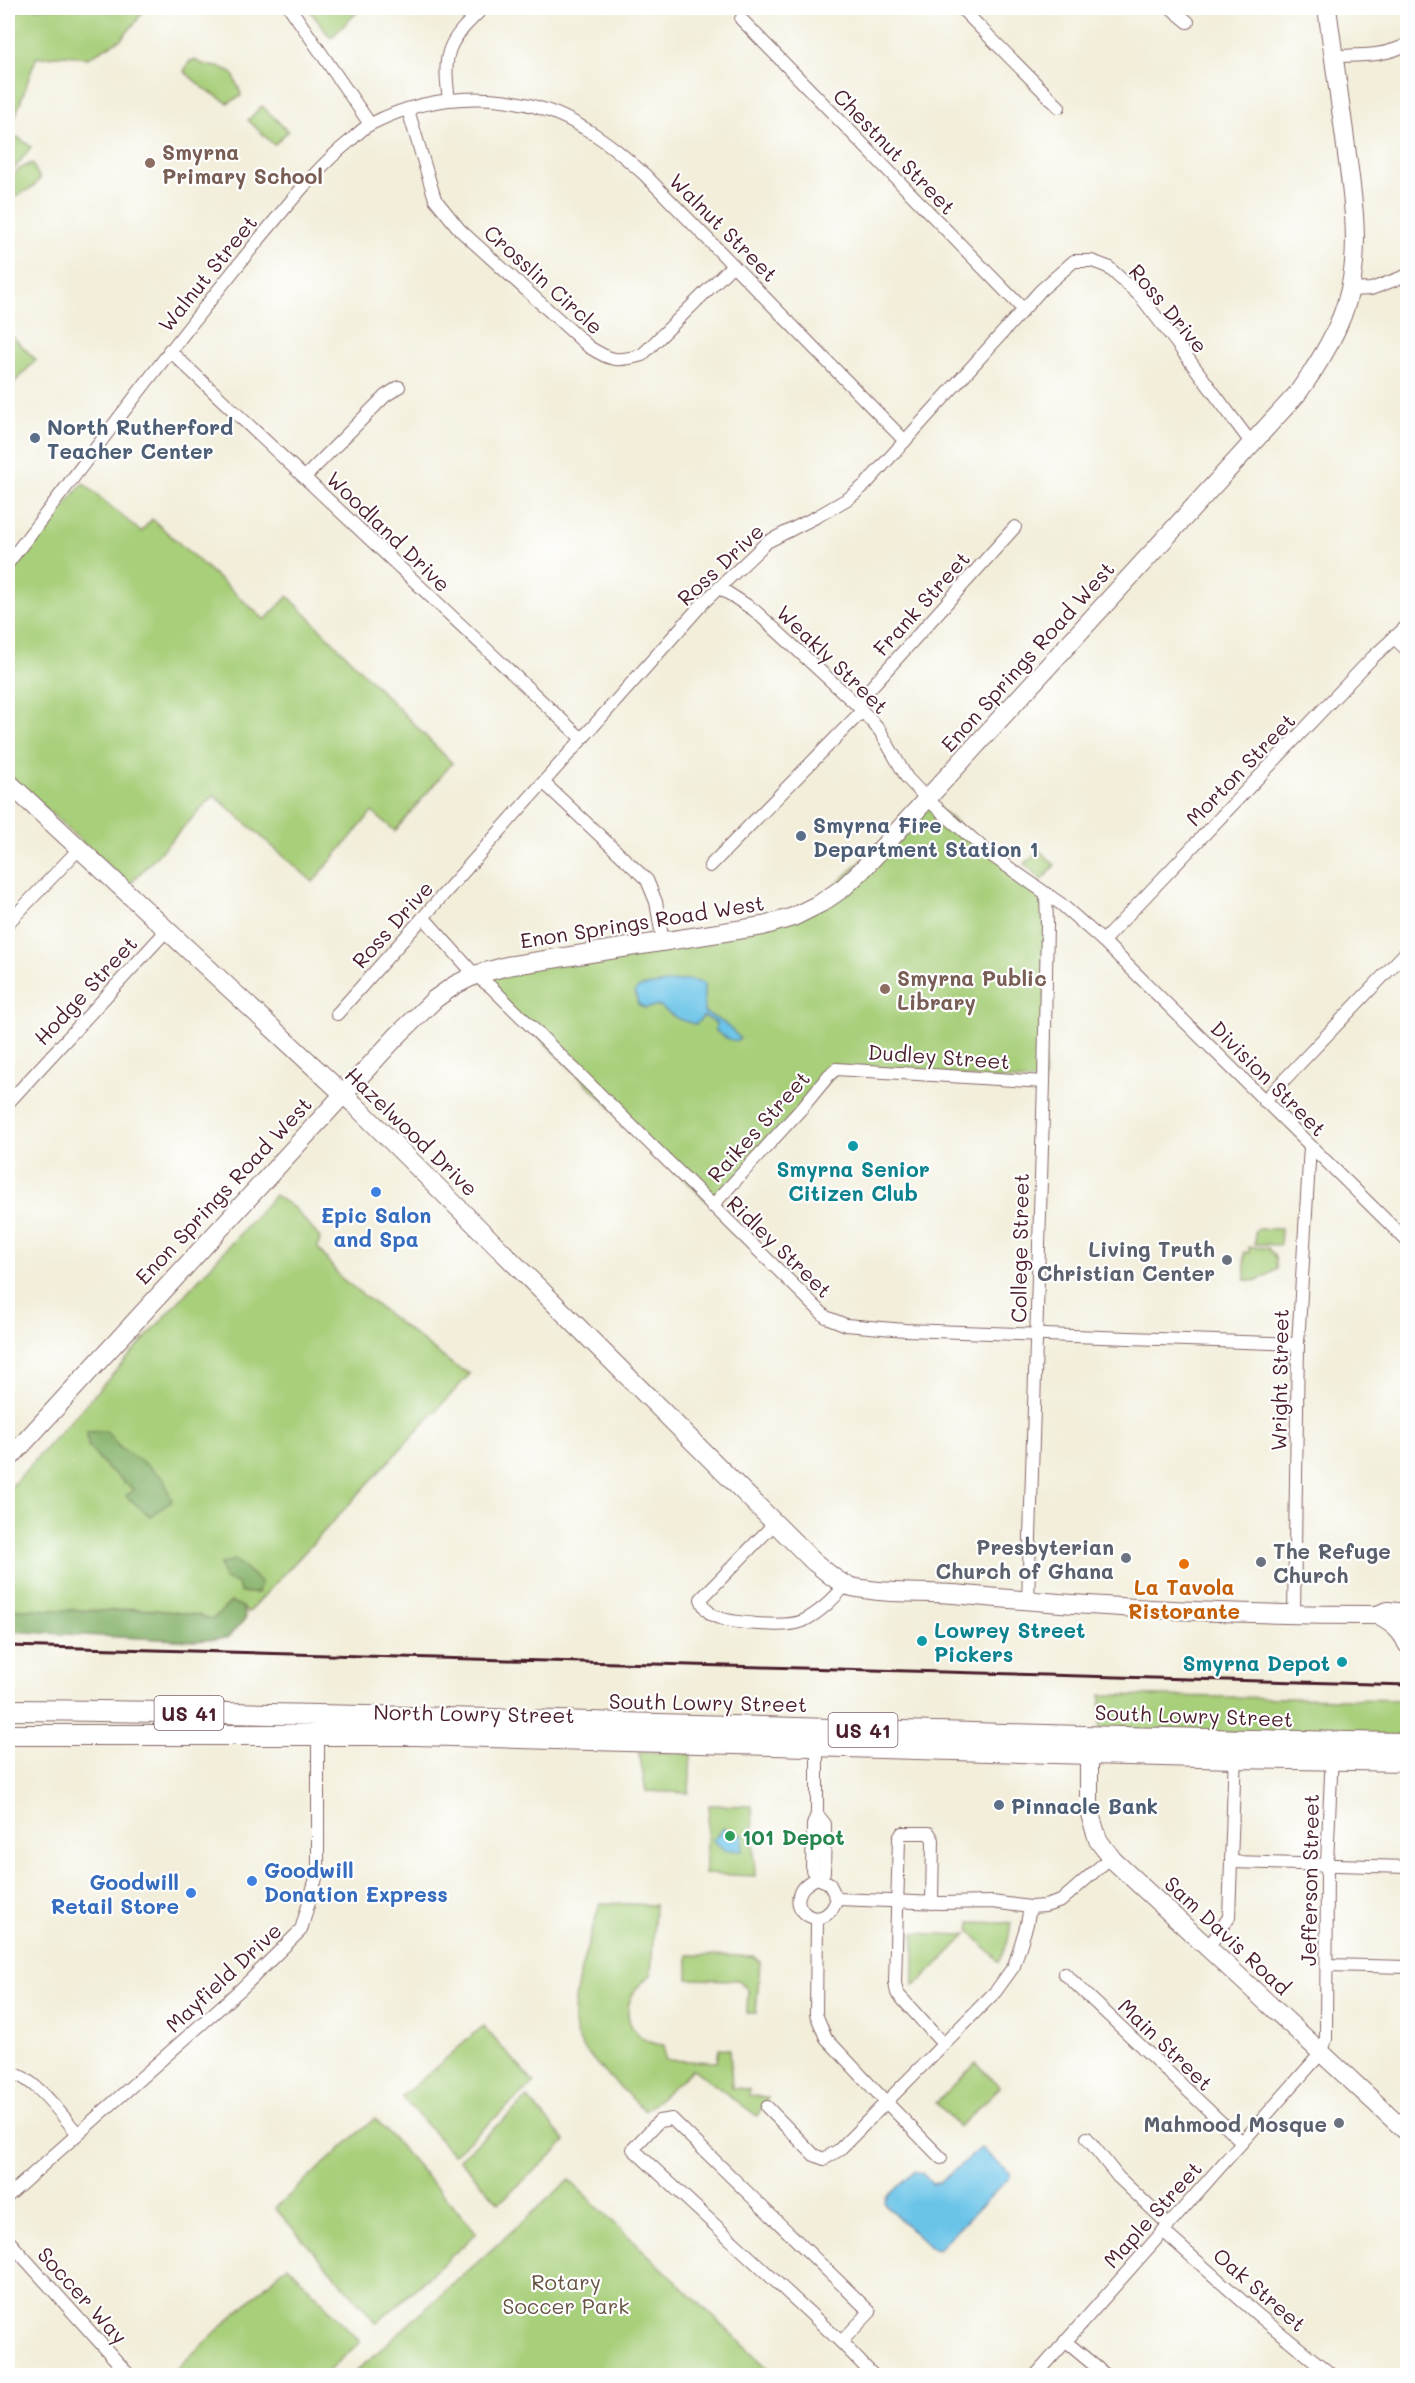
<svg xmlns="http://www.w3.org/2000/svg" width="1415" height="2383" font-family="Mali,sans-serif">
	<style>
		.green { fill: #a8cf7a; stroke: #797752; stroke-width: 1.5 }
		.forest { fill: #86b26a; stroke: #68684a; stroke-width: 1.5 }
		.water { fill: #6ac4e8; stroke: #5a728a; stroke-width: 1.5 }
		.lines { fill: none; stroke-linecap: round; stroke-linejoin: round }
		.street-casing { stroke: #856768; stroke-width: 14 }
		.secondary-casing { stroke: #856768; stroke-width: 20 }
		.primary-casing { stroke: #856768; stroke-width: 22 }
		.street { stroke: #fff; stroke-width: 12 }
		.secondary { stroke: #fff; stroke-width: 18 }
		.primary { stroke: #fff; stroke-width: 20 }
		.rail { stroke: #4a1f2b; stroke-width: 3 }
		.education-dot { fill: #8d6e63; stroke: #fff; stroke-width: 2 }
		.service-dot { fill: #5c6f8a; stroke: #fff; stroke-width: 2 }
		.culture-dot { fill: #0f9aa8; stroke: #fff; stroke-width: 2 }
		.shop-dot { fill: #3f7fe0; stroke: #fff; stroke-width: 2 }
		.worship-dot { fill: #6b7280; stroke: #fff; stroke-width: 2 }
		.food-dot { fill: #e8710a; stroke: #fff; stroke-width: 2 }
		.leisure-dot { fill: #2e9e5b; stroke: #fff; stroke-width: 2 }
		.labels { text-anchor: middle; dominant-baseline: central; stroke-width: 4.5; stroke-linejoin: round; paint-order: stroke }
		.shield { fill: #fff; stroke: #80626b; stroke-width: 1.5 }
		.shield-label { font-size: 20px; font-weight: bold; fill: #4a1f2b }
		.education-label { font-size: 21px; font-weight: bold; fill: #785e54; stroke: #fff; text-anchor: start }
		.street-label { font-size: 21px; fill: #4a1f2b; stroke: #fff }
		.service-label { font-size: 21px; font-weight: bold; fill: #4e5e75; stroke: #fff; text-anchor: start }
		.culture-label { font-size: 21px; font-weight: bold; fill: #0d838f; stroke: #fff }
		.shop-label { font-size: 21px; font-weight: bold; fill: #366cbe; stroke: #fff }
		.worship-label { font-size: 21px; font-weight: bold; fill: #5b616d; stroke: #fff; text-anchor: end }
		.food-label { font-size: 21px; font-weight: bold; fill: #c56008; stroke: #fff }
		.leisure-label { font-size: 21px; font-weight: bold; fill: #27864d; stroke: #fff; text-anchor: start }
		.park-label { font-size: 21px; fill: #665443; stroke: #fff }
	</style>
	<rect width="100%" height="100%" fill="#fff"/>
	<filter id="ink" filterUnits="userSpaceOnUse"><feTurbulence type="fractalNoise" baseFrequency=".0167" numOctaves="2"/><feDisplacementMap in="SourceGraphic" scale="12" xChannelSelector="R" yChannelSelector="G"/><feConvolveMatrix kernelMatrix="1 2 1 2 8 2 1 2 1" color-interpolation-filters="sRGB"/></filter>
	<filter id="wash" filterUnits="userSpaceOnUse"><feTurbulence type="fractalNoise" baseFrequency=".008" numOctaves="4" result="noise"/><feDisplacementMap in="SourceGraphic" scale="24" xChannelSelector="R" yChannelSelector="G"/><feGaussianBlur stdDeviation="1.35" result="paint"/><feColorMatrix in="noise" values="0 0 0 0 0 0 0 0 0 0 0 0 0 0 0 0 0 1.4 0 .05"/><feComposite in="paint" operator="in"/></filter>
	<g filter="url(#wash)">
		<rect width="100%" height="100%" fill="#f2eeda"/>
		<!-- green -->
		<g class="green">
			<polygon points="8,8 145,8 136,22 121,39 88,58 66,55 36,58 8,137"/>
			<polygon points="308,8 361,8 331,38"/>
			<path d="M195 60C209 71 232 61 236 82 238 88 241 90 241 96L228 103 203 88 184 71 190 61Z"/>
			<polygon points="262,106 288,131 274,145 248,120"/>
			<polygon points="18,137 31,147 14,169 8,164 8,150"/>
			<polygon points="32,163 40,179 32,188 14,197 8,190 8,181 19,169"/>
			<polygon points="8,332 36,360 8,389"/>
			<polygon points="83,483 141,532 152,519 265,620 288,596 452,763 395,831 372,812 313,882 214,795 129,885 8,774 8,577"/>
			<polygon points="927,799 1046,895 1044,1082 841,1068 712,1206 475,975 809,910"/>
			<polygon points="1039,850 1055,865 1042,880 1025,864"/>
			<polygon points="275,1195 295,1209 320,1238 318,1248 340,1277 456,1367 470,1374 248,1613 242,1607 231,1602 213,1619 132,1608 119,1611 8,1609 8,1556 14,1545 8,1536 8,1490"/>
			<polygon points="1258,1229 1281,1229 1280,1245 1255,1244 1255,1231"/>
			<polygon points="1249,1247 1268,1248 1275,1257 1277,1269 1257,1281 1245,1280 1244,1252 1249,1253"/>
			<polygon points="1101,1695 1405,1700 1404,1721 1397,1737 1100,1730"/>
			<polygon points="639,1752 691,1753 689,1793 646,1791"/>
			<polygon points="709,1805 752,1806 755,1876 705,1874"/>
			<path d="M600 1903 655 1905 651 1975C645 1980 638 1985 634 1992 618 2018 636 2044 664 2045L665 2060 717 2062 719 2048 730 2049 732 2088 749 2089V2096L768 2097 757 2116 693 2069 645 2111C625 2091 591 2063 578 2039 563 2010 592 1935 600 1903Z"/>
			<polygon points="971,1922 1011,1923 1008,1940 999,1962 970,1931"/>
			<polygon points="914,1933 962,1935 967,1934 924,1978 914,1985"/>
			<polygon points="688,1955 754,1956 760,1962 756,2013 747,2013 748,1990 739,1980 688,1979"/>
			<polygon points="483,2026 534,2083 453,2155 402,2097"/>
			<polygon points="976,2063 1000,2087 959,2127 936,2103"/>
			<polygon points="528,2098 566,2142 499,2203 459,2159"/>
			<polygon points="375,2118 477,2233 377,2323 275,2208"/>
			<polygon points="569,2180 775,2375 352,2375"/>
			<polygon points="288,2265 360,2342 324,2375 178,2375 174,2371"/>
		</g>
		<!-- forest -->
		<g class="forest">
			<polygon points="106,1431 120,1448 143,1462 164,1479 172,1501 150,1516 126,1496 134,1490 107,1468 88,1446 87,1432"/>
			<polygon points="235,1560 261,1582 258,1593 241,1593 237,1583 224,1579 220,1564"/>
			<path d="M231 1602 243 1607 246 1618 227 1638 195 1641 8 1631V1609L119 1611C140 1606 176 1613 199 1615L205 1618 213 1619Z"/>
		</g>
		<!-- water -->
		<g class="water">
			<path d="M687 980 704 983V1012L724 1023 740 1038 739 1040C730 1042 723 1036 716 1031V1023L704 1016 696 1024C677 1020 674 1017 660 1006L645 1008 638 1004 635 992 639 987Z"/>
			<polygon points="724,1828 729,1833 743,1835 742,1851 725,1850 712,1840"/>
			<polygon points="981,2148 1009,2173 1010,2177 938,2249 930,2247 884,2204 885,2199 914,2171 922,2173 932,2184 940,2182"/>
		</g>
	</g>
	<g filter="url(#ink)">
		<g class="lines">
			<!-- street casing -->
			<g class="street-casing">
				<g id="street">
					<polyline points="290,8 370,124"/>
					<polyline points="961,8 1059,107"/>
					<polyline points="1171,8 1188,22"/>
					<polyline points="741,19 1023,309"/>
					<path d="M1334 56C1359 55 1384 57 1408 44"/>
					<path d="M449 100C442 50 448 42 483 8"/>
					<path d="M408 110 435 199 460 230 589 347C611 361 617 362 642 355L733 265"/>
					<polyline points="1350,290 1371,289 1408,275"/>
					<polyline points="169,350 582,739"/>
					<polyline points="305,477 385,396 399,387"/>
					<path d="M8 563C92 454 173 344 261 237 289 204 316 168 350 141 356 135 363 128 371 124 437 90 521 89 584 128 607 141 626 158 645 175L905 441"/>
					<polyline points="720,588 754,610 856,704 880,731 907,778 927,799 991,855 1061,904 1103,941 1408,1242"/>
					<polyline points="1393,637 1408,651"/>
					<polyline points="856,704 1015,527"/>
					<polyline points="544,783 647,880 656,902 663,942"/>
					<polyline points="710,866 862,711"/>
					<polyline points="424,918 475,975 491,987 826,1317 846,1325 905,1330 1298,1344"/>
					<polyline points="8,923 80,848"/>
					<polyline points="1103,941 1372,658 1408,625"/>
					<polyline points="337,1014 703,603 767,542 818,516 849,498 866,484 1041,290 1074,261 1092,261 1108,267 1140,296 1175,341 1252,444"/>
					<polyline points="1264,1101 1408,950"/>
					<polyline points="8,1103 167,930"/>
					<polyline points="712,1206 802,1108 829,1075 836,1069 1044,1082"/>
					<path d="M775 1523 701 1599C703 1605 705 1609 711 1614 725 1624 787 1628 803 1621 821 1612 833 1599 846 1585"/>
					<polyline points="1028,1602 1044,1082 1047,924 1046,895"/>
					<polyline points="1294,1615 1298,1344 1310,1146"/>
					<path d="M817 1814 825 1824 824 1872 817 1878 829 1883 837 1899C821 1943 772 1898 817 1878L812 1870 813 1825 817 1814V1742"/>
					<polyline points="1231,1862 1408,1867"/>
					<polyline points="932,1903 933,1840 929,1833 902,1833 899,1838 895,1983 897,1993 943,2044"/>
					<polyline points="1030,1907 1045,1906 1061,1901 1111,1857"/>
					<polyline points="817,1919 816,2014 826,2038 885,2101 941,2158"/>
					<polyline points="1208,1948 1229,1917 1235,1754"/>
					<polyline points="1327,1965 1408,1967"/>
					<polyline points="1064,1973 1242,2142"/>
					<path d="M8 2071C37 2079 59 2112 78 2134"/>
					<polyline points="767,2107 814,2155 824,2159 839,2150 996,1991 1014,1966 1027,1924 1030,1907 992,1902 941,1903 837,1899"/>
					<polygon points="672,2119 870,2312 841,2342 633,2149 659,2121"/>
					<polyline points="1087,2138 1118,2177 1169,2225"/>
					<polyline points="8,2196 241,1989 301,1930 318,1871 318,1730"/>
					<polyline points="1163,2231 1258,2315 1333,2376"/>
					<polyline points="8,2240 130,2376"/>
					<polyline points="1065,2341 1107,2376"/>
					<polyline points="841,2342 874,2376"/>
					<polyline points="1035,2376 1322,2052 1326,2039 1327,1863 1332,1753"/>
				</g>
			</g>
			<!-- secondary casing -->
			<g class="secondary-casing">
				<g id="secondary">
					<path d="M8 782 355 1105 814 1562C825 1570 838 1584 852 1587 889 1595 927 1591 965 1595 1101 1608 1239 1615 1377 1615L1388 1611 1408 1613"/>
					<path d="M8 1460 396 1037 435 999 455 985 475 975 507 966 763 926 793 917 821 903 843 888 862 870 1297 394C1320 362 1342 327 1350 289 1361 240 1351 187 1345 139 1339 95 1333 51 1327 8"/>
					<path d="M1377 1615C1390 1622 1401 1629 1407 1644"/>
					<polyline points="1089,1738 1089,1811 1098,1840 1113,1860 1408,2133"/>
				</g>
			</g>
			<!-- primary casing -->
			<g class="primary-casing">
				<g id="primary">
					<path d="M8 1710C474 1714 941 1736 1408 1743"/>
					<polyline points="8,1735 415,1735 1235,1758 1408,1761"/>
				</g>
			</g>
			<!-- street -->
			<use href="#street" class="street"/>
			<!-- secondary -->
			<use href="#secondary" class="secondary"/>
			<!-- primary -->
			<use href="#primary" class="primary"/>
			<!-- rail -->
			<polyline class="rail" points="8,1646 1408,1685"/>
		</g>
	</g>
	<!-- markers -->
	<g class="education-dot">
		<circle cx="150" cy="163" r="6"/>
		<circle cx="885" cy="989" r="6"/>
	</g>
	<g class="service-dot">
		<circle cx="35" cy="438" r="6"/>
		<circle cx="801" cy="836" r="6"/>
		<circle cx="999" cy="1805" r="6"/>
	</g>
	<g class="culture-dot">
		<circle cx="853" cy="1146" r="6"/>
		<circle cx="922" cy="1641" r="6"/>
		<circle cx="1342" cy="1662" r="6"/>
	</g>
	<g class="shop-dot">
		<circle cx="376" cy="1192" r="6"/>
		<circle cx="252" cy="1881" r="6"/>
		<circle cx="191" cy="1893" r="6"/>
	</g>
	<g class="worship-dot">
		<circle cx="1227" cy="1260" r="6"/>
		<circle cx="1126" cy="1558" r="6"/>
		<circle cx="1261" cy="1562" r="6"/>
		<circle cx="1339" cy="2123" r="6"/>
	</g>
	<circle class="food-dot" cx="1184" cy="1564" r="6"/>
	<circle class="leisure-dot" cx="730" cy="1836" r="6"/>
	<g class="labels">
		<!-- shield labels -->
		<g class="shield">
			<rect x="154.5" y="1696" width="69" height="34" rx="4.5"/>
			<rect x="828.5" y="1713" width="69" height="34" rx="4.5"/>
		</g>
		<g class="shield-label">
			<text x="189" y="1713">US 41</text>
			<text x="863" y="1730">US 41</text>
		</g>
		<!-- education labels -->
		<g class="education-label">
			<text x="162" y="151">Smyrna<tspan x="162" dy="24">Primary School</tspan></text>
			<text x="897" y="977">Smyrna Public<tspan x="897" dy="24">Library</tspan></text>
		</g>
		<!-- street labels -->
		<g class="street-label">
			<text transform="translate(895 151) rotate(46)">Chestnut Street</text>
			<text transform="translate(724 227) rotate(45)">Walnut Street</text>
			<text transform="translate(207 273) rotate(-51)">Walnut Street</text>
			<text transform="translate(544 279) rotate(42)">Crosslin Circle</text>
			<text transform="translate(1169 308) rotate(50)">Ross Drive</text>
			<text transform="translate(389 531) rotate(44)">Woodland Drive</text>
			<text transform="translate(720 564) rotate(-43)">Ross Drive</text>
			<text transform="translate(921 603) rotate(-48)">Frank Street</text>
			<text transform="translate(1027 656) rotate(-48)">Enon Springs Road West</text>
			<text transform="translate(833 659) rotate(44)">Weakly Street</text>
			<text transform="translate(1240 769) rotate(-46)">Morton Street</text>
			<text transform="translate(642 921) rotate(-9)">Enon Springs Road West</text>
			<text transform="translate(392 924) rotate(-48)">Ross Drive</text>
			<text transform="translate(85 990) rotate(-47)">Hodge Street</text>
			<text transform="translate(939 1056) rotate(4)">Dudley Street</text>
			<text transform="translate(1269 1078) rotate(45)">Division Street</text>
			<text transform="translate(758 1126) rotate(-48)">Raikes Street</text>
			<text transform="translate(412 1131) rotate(44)">Hazelwood Drive</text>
			<text transform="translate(223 1190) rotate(-47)">Enon Springs Road West</text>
			<text transform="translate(780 1246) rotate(44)">Ridley Street</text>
			<text transform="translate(1019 1248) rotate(-89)">College Street</text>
			<text transform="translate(1279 1380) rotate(-89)">Wright Street</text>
			<text transform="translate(708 1702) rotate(1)">South Lowry Street</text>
			<text transform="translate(474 1713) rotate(1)">North Lowry Street</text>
			<text transform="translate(1194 1715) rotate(2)">South Lowry Street</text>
			<text transform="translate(1309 1880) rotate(-89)">Jefferson Street</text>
			<text transform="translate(1228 1935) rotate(43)">Sam Davis Road</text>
			<text transform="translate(223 1977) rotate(-43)">Mayfield Drive</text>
			<text transform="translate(1166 2044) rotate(44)">Main Street</text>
			<text transform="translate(1152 2214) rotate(-48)">Maple Street</text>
			<text transform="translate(1260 2289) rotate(41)">Oak Street</text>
			<text transform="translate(83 2295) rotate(48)">Soccer Way</text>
		</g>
		<!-- service labels -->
		<g class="service-label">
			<text x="47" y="426">North Rutherford<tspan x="47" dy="24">Teacher Center</tspan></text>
			<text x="813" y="824">Smyrna Fire<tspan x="813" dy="24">Department Station 1</tspan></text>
			<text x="1011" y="1805">Pinnacle Bank</text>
		</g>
		<!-- culture labels -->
		<g class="culture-label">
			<text x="853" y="1168">Smyrna Senior<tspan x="853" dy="24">Citizen Club</tspan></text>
			<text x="934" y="1629" text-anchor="start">Lowrey Street<tspan x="934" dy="24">Pickers</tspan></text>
			<text x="1330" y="1662" text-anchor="end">Smyrna Depot</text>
		</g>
		<!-- shop labels -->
		<g class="shop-label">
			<text x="376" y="1214">Epic Salon<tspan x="376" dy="24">and Spa</tspan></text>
			<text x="264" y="1869" text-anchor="start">Goodwill<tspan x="264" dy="24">Donation Express</tspan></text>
			<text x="179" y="1881" text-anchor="end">Goodwill<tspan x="179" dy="24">Retail Store</tspan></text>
		</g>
		<!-- worship labels -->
		<g class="worship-label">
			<text x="1215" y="1248">Living Truth<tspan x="1215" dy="24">Christian Center</tspan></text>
			<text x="1114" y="1546">Presbyterian<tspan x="1114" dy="24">Church of Ghana</tspan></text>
			<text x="1273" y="1550" text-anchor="start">The Refuge<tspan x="1273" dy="24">Church</tspan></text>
			<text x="1327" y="2123">Mahmood Mosque</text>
		</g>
		<!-- food labels -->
		<g class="food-label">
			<text x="1184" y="1586">La Tavola<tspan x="1184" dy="24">Ristorante</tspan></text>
		</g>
		<!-- leisure labels -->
		<g class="leisure-label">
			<text x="742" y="1836">101 Depot</text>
		</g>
		<!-- park labels -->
		<g class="park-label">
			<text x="566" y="2281">Rotary<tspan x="566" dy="24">Soccer Park</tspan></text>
		</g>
	</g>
	<!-- margin -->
	<rect width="1415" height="2383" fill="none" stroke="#fff" stroke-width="30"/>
</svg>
